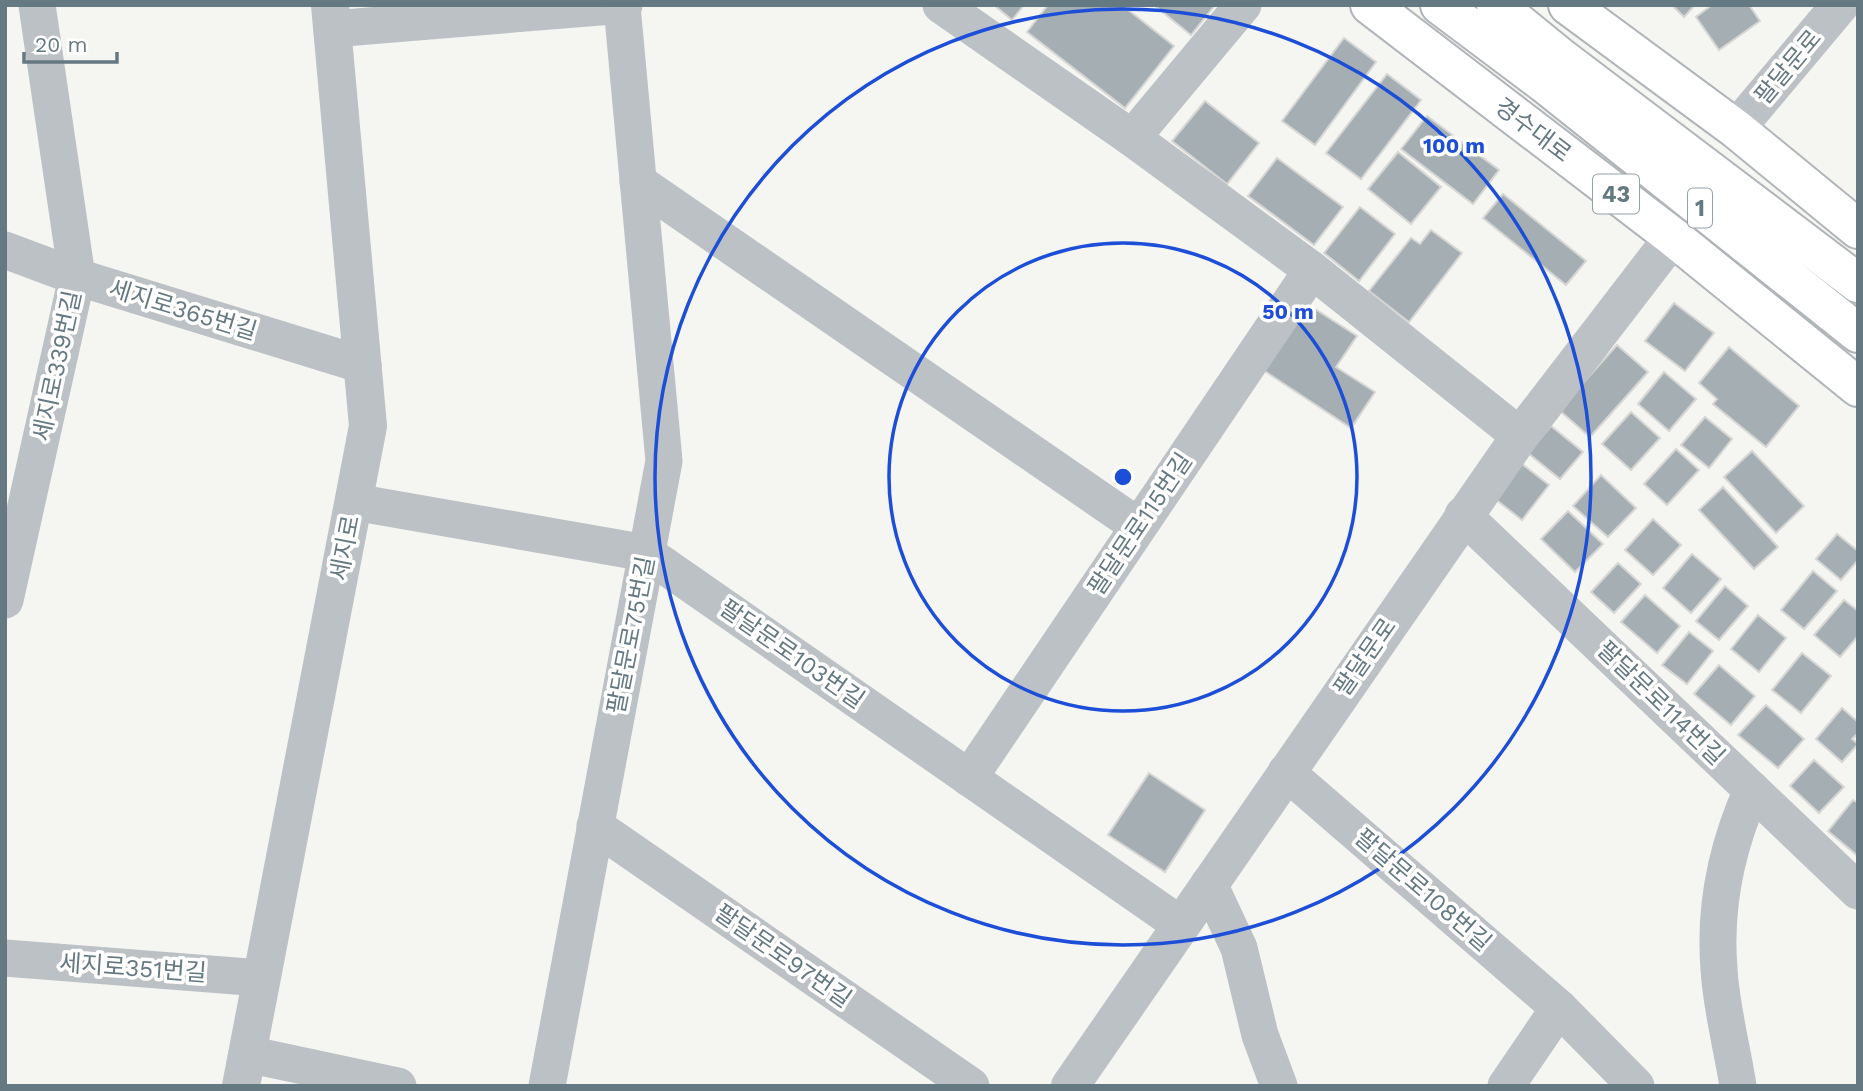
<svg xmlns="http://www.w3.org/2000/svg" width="1863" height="1091" font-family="'Work Sans','Noto Sans KR',sans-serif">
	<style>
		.building { fill: #a5afb3; stroke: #d6d6d4; stroke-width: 2 }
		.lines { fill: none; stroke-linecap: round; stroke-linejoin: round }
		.primary-casing { stroke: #afb5b8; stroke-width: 42 }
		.minor { stroke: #bbc1c4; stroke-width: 37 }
		.tertiary { stroke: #bbc1c4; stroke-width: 38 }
		.primary { stroke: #fff; stroke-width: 38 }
		.ring { fill: none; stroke: #1d4ed8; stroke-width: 3.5 }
		.labels { text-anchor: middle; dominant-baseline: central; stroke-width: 7; stroke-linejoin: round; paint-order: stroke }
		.shield { fill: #fff; stroke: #93a1a8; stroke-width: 2 }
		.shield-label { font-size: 23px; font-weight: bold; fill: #657982 }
		.street-label { font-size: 24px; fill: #657982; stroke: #fff }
		.centre { fill: #1d4ed8; stroke: #fff; stroke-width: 3.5 }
		.ring-label { font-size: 21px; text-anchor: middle; font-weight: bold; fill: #1d4ed8; stroke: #fff; stroke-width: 7; stroke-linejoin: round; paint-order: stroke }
	</style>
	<rect width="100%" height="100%" fill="#f5f5f2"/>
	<!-- building -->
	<g class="building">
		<polygon points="994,5 1024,5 1012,20"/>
		<polygon points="1048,5 1122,5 1174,46 1125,108 1027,32"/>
		<polygon points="1154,5 1215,5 1191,35"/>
		<polygon points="1672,5 1695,5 1684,17"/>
		<polygon points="1712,5 1749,5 1760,21 1719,50 1696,17"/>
		<polygon points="1344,38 1376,62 1315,145 1282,121"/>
		<polygon points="1387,74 1421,100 1361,179 1326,153"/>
		<polygon points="1205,101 1259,143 1227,184 1172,141"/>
		<polygon points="1427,116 1499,170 1473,204 1401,149"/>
		<polygon points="1398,152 1441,187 1411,224 1368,189"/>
		<polygon points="1277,158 1343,207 1314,245 1248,196"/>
		<polygon points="1503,194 1586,261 1566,285 1483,218"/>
		<polygon points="1360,207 1395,234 1359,281 1324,253"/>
		<polygon points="1431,230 1462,253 1409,322 1369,291 1411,238 1420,244"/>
		<polygon points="1301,300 1357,336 1336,367 1375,392 1351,428 1257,366"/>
		<polygon points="1674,303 1714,333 1685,371 1645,341"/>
		<polygon points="1617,345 1648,372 1590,437 1559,410"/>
		<polygon points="1729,347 1799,406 1766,447 1713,404 1717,399 1699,383"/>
		<polygon points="1664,372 1696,399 1669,431 1638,404"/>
		<polygon points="1631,412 1660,438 1631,470 1602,444"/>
		<polygon points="1705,417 1732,439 1709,468 1681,445"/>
		<polygon points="1551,426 1583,452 1560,479 1528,453"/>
		<polygon points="1676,449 1699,470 1667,505 1644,484"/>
		<polygon points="1752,451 1804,506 1776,533 1724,477"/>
		<polygon points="1522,464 1549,485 1522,520 1494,498"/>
		<polygon points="1601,475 1636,508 1608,537 1573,506"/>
		<polygon points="1723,487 1778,547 1754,569 1699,510"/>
		<polygon points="1568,511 1603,544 1575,572 1541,539"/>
		<polygon points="1653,519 1681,545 1653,575 1625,550"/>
		<polygon points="1837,534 1858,551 1858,560 1841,580 1816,559"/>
		<polygon points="1692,554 1721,579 1691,613 1663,588"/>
		<polygon points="1618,563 1641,584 1614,613 1591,592"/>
		<polygon points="1813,571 1837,591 1804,629 1781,610"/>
		<polygon points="1725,586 1748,606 1719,640 1696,621"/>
		<polygon points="1645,595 1680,626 1657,653 1621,622"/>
		<polygon points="1844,600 1858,611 1858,636 1840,657 1814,635"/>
		<polygon points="1758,615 1786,638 1759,672 1731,649"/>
		<polygon points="1689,632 1713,651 1687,684 1662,665"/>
		<polygon points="1802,653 1831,676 1801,713 1772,690"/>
		<polygon points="1719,665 1755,696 1731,725 1694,694"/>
		<polygon points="1766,705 1804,739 1778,768 1738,735"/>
		<polygon points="1842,708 1858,722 1858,733 1852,739 1858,744 1842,762 1816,739"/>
		<polygon points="1814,760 1844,787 1819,813 1790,786"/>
		<polygon points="1149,773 1205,810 1165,872 1108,835"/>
		<polygon points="1853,800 1858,803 1858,856 1828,831"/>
	</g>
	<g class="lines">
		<!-- primary casing -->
		<g class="primary-casing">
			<g id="primary">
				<polyline points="1370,5 1673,237 1858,387"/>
				<polyline points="1440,5 1544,83 1858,333"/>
				<polyline points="1496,5 1561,58 1858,283"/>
				<polyline points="1568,5 1736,129 1858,229"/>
			</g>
		</g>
		<!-- minor -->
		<g class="minor">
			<polyline points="941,5 1132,138 1312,270 1520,436"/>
			<polyline points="332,29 624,5"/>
			<polyline points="1132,138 1243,5"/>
			<polyline points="638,182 1138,526"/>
			<polyline points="5,250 77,277 363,365"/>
			<polyline points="354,502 646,553 1181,925"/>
			<polyline points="1463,515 1858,891"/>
			<polyline points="5,600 77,277 37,5"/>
			<polyline points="1286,772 1559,1008 1636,1086"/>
			<polyline points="969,778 1312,270"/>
			<polyline points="595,826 971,1086"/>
			<polyline points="1209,884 1239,948 1260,1035 1279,1086"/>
			<polyline points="5,958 261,978"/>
			<polyline points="247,1054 398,1086"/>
			<polyline points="547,1086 664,461 622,6"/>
			<polyline points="1506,1086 1559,1008"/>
			<path d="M1738 1086C1732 1047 1721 1007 1719 969 1714 907 1727 846 1752 790"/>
		</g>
		<!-- tertiary -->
		<g class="tertiary">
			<polyline points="1736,129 1840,5"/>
			<polyline points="241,1086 368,426 330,5"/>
			<polyline points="1070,1086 1520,436 1673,237"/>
		</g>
		<!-- primary -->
		<use href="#primary" class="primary"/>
	</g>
	<!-- distance rings -->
	<g class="ring">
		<circle cx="1123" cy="477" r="234"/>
		<circle cx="1123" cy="477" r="468"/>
	</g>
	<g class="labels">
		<!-- shield labels -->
		<g class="shield">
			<rect x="1593" y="174.5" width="46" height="39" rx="5"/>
			<rect x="1688" y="188.5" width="24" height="39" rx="5"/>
		</g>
		<g class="shield-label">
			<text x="1616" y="194">43</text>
			<text x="1700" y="208">1</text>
		</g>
		<!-- street labels -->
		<g class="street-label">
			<text transform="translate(1788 67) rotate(-50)">팔달문로</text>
			<text transform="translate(1533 130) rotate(37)">경수대로</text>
			<text transform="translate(183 310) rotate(17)">세지로365번길</text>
			<text transform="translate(57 366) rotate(-78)">세지로339번길</text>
			<text transform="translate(1140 524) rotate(-56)">팔달문로115번길</text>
			<text transform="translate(345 548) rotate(-79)">세지로</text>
			<text transform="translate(631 635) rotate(-79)">팔달문로75번길</text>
			<text transform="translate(792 654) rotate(35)">팔달문로103번길</text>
			<text transform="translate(1365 657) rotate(-55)">팔달문로</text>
			<text transform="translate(1661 703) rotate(44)">팔달문로114번길</text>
			<text transform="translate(1423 890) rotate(41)">팔달문로108번길</text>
			<text transform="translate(783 956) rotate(35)">팔달문로97번길</text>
			<text transform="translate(133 968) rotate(4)">세지로351번길</text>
		</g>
	</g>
	<circle cx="1123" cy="477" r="10" class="centre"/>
	<g class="ring-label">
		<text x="1454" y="153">100 m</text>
		<text x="1288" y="319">50 m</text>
	</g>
	<!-- border -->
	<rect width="1863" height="1091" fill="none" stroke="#657982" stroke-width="14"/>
	<!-- scale -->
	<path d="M24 52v10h93v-10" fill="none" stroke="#657982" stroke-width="3.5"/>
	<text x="35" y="52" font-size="21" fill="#657982" stroke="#ffffff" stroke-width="5" paint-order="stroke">20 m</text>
</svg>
